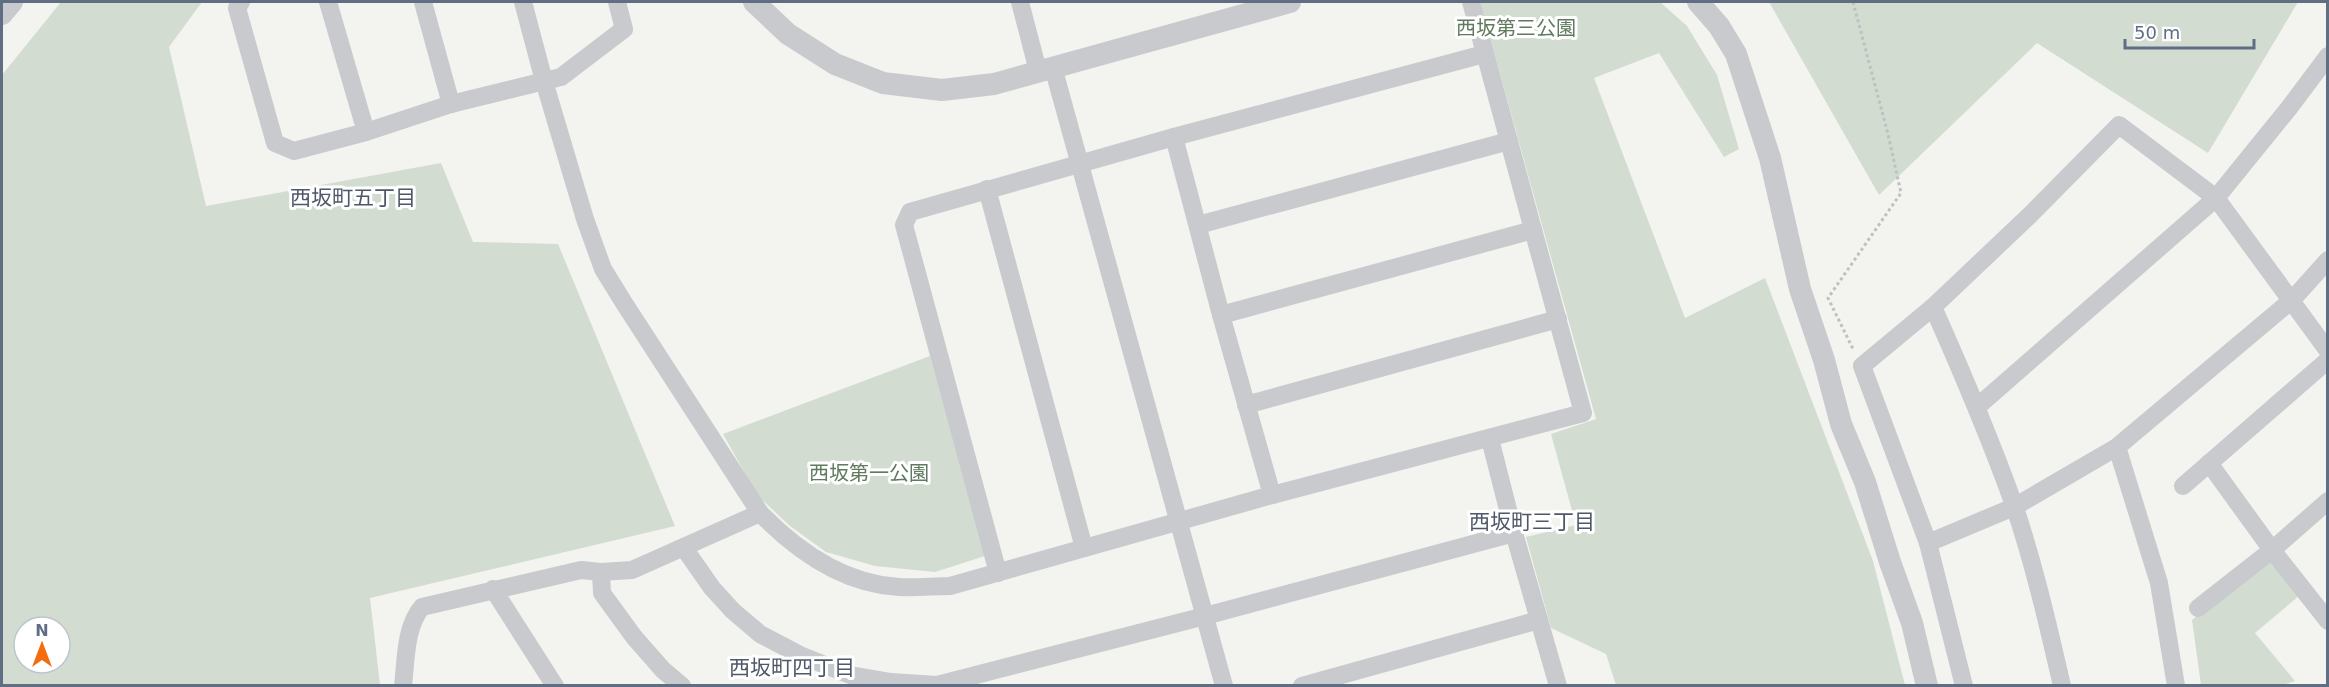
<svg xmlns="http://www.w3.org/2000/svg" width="2329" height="687" font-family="'DejaVu Sans','Noto Sans JP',sans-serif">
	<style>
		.green { fill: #d3dcd0; fill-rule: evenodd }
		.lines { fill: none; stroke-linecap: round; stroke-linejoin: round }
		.path { stroke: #bec0c2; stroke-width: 3; stroke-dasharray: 3 3; stroke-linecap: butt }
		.minor { stroke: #c8cace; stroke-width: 18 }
		.tertiary { stroke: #c8cace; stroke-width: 22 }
		.labels { text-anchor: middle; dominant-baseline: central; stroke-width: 6; stroke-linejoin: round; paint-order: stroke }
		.park-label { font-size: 20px; fill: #607a5f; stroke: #fff }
		.neighbourhood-label { font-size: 21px; fill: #4f5868; stroke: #fff }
	</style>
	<rect width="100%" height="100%" fill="#f3f4ef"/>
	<!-- green -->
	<g class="green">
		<path d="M61 2H202L169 47 206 206 441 163 473 242 558 244 675 526 370 598 380 685H2V75ZM24 627H60V663H24Z"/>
		<polygon points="1480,2 1660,2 1687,26 1717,75 1739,149 1724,157 1659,53 1594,78 1685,318 1765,278 1873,561 1905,685 1616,685 1606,654 1551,628 1526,537 1576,525 1551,434 1596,419"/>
		<polygon points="1769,2 2298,2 2208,153 2037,43 1879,195"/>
		<polygon points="930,356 985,556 935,572 875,566 826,552 790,526 757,495 723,434"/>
		<polygon points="2271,557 2300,595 2255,633 2295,681 2280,686 2201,685 2192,620"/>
	</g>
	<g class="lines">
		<!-- path -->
		<polyline class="path" points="1853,2 1888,134 1901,193 1828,298 1854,351"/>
		<!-- minor -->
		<g class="minor">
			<polyline points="241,2 237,8 275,143 294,151 366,132 451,104 561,77 624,29 617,2"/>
			<polyline points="328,2 366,132"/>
			<polyline points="423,2 451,104"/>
			<path d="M523 2 544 81 585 219 603 269 624 303 760 513C797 551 844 584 899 587 916 588 934 586 950 586L1272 495 1583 413 1471 2"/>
			<polyline points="1020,2 1038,71"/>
			<polyline points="1053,67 1224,686"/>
			<polyline points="1174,137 1221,315 1272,495"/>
			<polyline points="987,189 1084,548"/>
			<polyline points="1198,225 1509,141"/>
			<path d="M1933 307C1962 372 1990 438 2014 505 2034 564 2048 625 2062 686"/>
			<polyline points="1221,315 1533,230"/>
			<polyline points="1246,405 1558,319"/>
			<polyline points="1977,407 2216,198 2289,108 2328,56"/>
			<polyline points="1490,439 1514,533 1558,686"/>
			<polyline points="2117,447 2159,583 2176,686"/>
			<polyline points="2209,463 2272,550 2328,621"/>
			<polyline points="2183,486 2328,360"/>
			<polyline points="1928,543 2014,507 2117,447 2292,300 2328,260"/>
			<polyline points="684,548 712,588 733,611 760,634 800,655 850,675 891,682 937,685 1205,616 1514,533"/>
			<polyline points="601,572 602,593 634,637 663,670 682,686"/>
			<polyline points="998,573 904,225 910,212 1174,137 1484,54"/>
			<polyline points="493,589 555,686"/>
			<polyline points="2198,608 2272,550 2328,501"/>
			<path d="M403 686C406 660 405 627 422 607L581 570 601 572 632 570 760 513"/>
			<polyline points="1302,686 1539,620"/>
			<polyline points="1964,686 1928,543 1862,366 1933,307 2030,215 2119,125 2216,198 2328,351"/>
		</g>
		<!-- tertiary -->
		<g class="tertiary">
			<polyline points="754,2 788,34 835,64 883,83 942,90 994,84 1290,2"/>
			<polyline points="1698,2 1719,26 1736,54 1770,158 1800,289 1824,360 1841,424 1865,482 1890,562 1912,623 1927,686"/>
			<polyline points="2,14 12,2"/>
		</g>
	</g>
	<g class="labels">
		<!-- park labels -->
		<g class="park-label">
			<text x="1516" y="28">西坂第三公園</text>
			<text x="869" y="473">西坂第一公園</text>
		</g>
		<!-- neighbourhood labels -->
		<g class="neighbourhood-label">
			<text x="353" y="198">西坂町五丁目</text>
			<text x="1532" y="522">西坂町三丁目</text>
			<text x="792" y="668">西坂町四丁目</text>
		</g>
	</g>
	<!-- border -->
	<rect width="2329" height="687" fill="none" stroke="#606e84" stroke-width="6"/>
	<!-- north arrow -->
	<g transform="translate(42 645)"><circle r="28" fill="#ffffff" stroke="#bfc5ce" stroke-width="1.5"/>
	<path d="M0-4.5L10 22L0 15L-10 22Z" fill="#f56c0f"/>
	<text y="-9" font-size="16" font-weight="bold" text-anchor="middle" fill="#606e84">N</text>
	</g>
	<!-- scale -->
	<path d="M2125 39v9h129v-9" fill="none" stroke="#606e84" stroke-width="3"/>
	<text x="2134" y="39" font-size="18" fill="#606e84" stroke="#ffffff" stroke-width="4.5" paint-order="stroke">50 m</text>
</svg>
